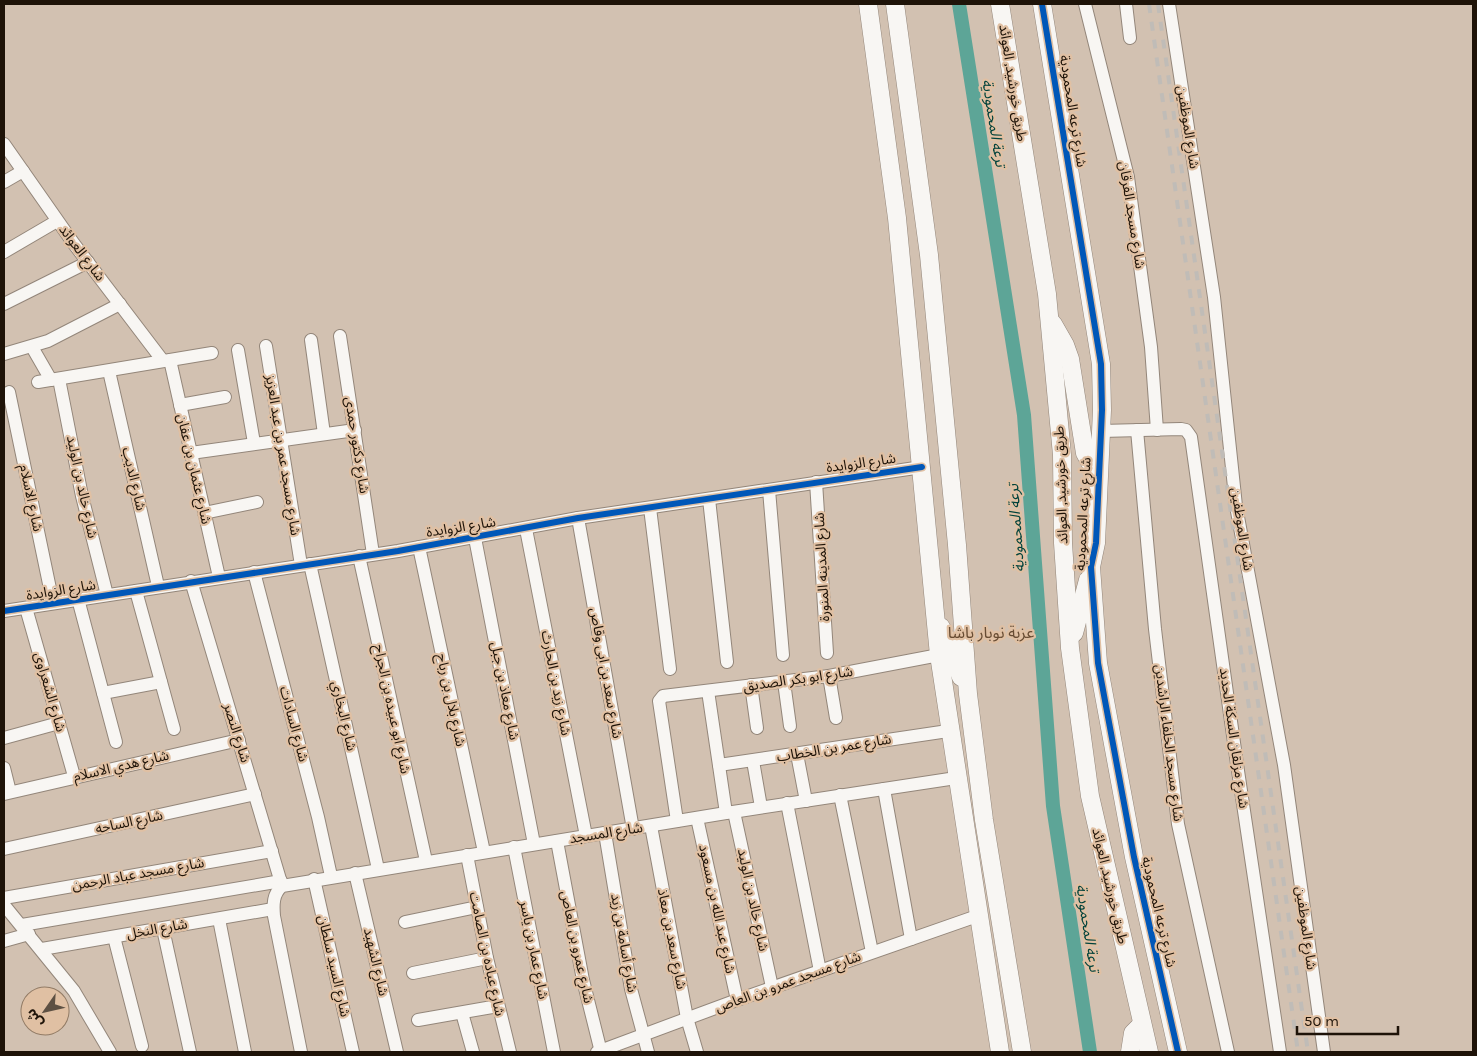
<svg xmlns="http://www.w3.org/2000/svg" width="1477" height="1056" font-family="Karla,'Noto Sans Arabic',sans-serif">
	<style>
		.lines { fill: none; stroke-linecap: round; stroke-linejoin: round }
		.canal { stroke: #5da597; stroke-width: 14 }
		.street-casing { stroke: #93867a; stroke-width: 14 }
		.secondary-casing { stroke: #93867a; stroke-width: 19 }
		.street { stroke: #f8f6f3; stroke-width: 12 }
		.secondary { stroke: #f8f6f3; stroke-width: 18 }
		.rail { stroke: #c0bcb7; stroke-width: 4; stroke-dasharray: 9 9; stroke-linecap: butt }
		.cycleway-casing { stroke: #e0c0a3; stroke-width: 9 }
		.cycleway { stroke: #0057b8; stroke-width: 6 }
		.labels { text-anchor: middle; dominant-baseline: central; stroke-width: 4.5; stroke-linejoin: round; paint-order: stroke }
		.street-label { font-size: 14px; fill: #1e1308; stroke: #e0c0a3 }
		.water-label { font-size: 15px; font-style: italic; fill: #00423b; stroke: #e0c0a3 }
		.quarter-label { font-size: 16px; fill: #684c33; stroke: #e0c0a3 }
	</style>
	<rect width="100%" height="100%" fill="#d2c1b1"/>
	<g class="lines">
		<!-- canal -->
		<polyline class="canal" points="959,4 1024,415 1053,806 1090,1052"/>
		<!-- street casing -->
		<g class="street-casing">
			<g id="street">
				<polyline points="1085,4 1128,177 1151,347 1157,430"/>
				<polyline points="1126,4 1130,38"/>
				<polyline points="1169,4 1214,297 1236,506 1284,765 1324,1052"/>
				<polyline points="4,144 74,244 163,361"/>
				<polyline points="4,182 23,171"/>
				<polyline points="4,252 57,221"/>
				<polyline points="4,304 88,262"/>
				<polyline points="340,336 373,554"/>
				<polyline points="311,340 324,434"/>
				<polyline points="266,346 301,565"/>
				<polyline points="32,347 51,380"/>
				<polyline points="238,350 254,443"/>
				<polyline points="4,354 48,341 120,304"/>
				<polyline points="170,360 219,577"/>
				<polyline points="109,371 158,586"/>
				<polyline points="59,379 82,496 107,595"/>
				<polyline points="38,382 212,353"/>
				<polyline points="9,392 53,603"/>
				<polyline points="180,405 225,397"/>
				<polyline points="1137,430 1155,629 1178,824 1228,1052"/>
				<polyline points="1101,431 1181,429 1186,430 1191,437 1237,764 1280,1052"/>
				<polyline points="191,453 355,430"/>
				<polyline points="816,482 827,653"/>
				<polyline points="769,490 783,655"/>
				<polyline points="709,499 727,662"/>
				<polyline points="650,508 670,669"/>
				<polyline points="204,513 257,502"/>
				<polyline points="578,518 633,829"/>
				<polyline points="526,529 586,836"/>
				<polyline points="475,538 534,844"/>
				<polyline points="419,547 484,852"/>
				<polyline points="359,556 426,861"/>
				<polyline points="310,564 378,869"/>
				<polyline points="254,572 318,817 331,876"/>
				<polyline points="191,581 282,886"/>
				<polyline points="136,591 174,729"/>
				<polyline points="78,599 116,742"/>
				<polyline points="26,608 74,776"/>
				<polyline points="4,611 398,551 578,518 922,467"/>
				<polyline points="829,676 836,718"/>
				<polyline points="784,682 790,726"/>
				<polyline points="751,685 757,728"/>
				<polyline points="708,691 726,813"/>
				<polyline points="103,693 161,682"/>
				<polyline points="4,738 59,723"/>
				<polyline points="797,754 806,801"/>
				<polyline points="753,761 761,807"/>
				<polyline points="719,765 948,731"/>
				<polyline points="4,768 10,792"/>
				<polyline points="884,789 911,939"/>
				<polyline points="4,794 239,740"/>
				<polyline points="840,795 872,952"/>
				<polyline points="787,803 820,971"/>
				<polyline points="734,812 772,987"/>
				<polyline points="697,818 737,1000"/>
				<polyline points="677,821 659,701 663,696 829,676 939,655"/>
				<polyline points="651,826 687,1018 697,1052"/>
				<polyline points="605,833 631,989 648,1052"/>
				<polyline points="557,841 583,980 601,1052"/>
				<polyline points="514,847 554,1052"/>
				<polyline points="4,849 255,794"/>
				<polyline points="467,855 487,958 510,1052"/>
				<polyline points="355,873 397,1052"/>
				<polyline points="314,879 353,1052"/>
				<polyline points="4,898 272,851"/>
				<polyline points="4,905 74,991 110,1052"/>
				<polyline points="219,919 245,1052"/>
				<polyline points="405,922 477,907"/>
				<polyline points="22,925 281,881"/>
				<polyline points="163,929 190,1052"/>
				<polyline points="114,937 142,1046"/>
				<polyline points="4,941 29,934"/>
				<polyline points="42,949 273,909"/>
				<polyline points="413,973 487,958"/>
				<polyline points="462,1013 473,1052"/>
				<polyline points="418,1020 498,1006"/>
				<path d="M301 1052 274 916C273 904 273 894 282 886L726 813 956 778"/>
				<polyline points="597,1052 737,1000 980,915"/>
			</g>
		</g>
		<!-- secondary casing -->
		<g class="secondary-casing">
			<g id="secondary">
				<polyline points="868,4 897,218 939,655 1000,1052"/>
				<polyline points="895,4 929,255 957,545 968,694 984,820 1022,1052"/>
				<polyline points="1000,4 1047,294 1062,455 1063,543 1070,648 1090,796 1149,1052"/>
				<polyline points="1042,4 1101,364 1102,410 1096,543 1091,567 1098,663 1134,857 1178,1052"/>
				<polyline points="1053,324 1065,345 1070,359 1085,453 1098,477"/>
				<polyline points="941,627 961,677"/>
				<polyline points="1074,633 1088,580"/>
				<polyline points="1130,1052 1133,1033 1142,1024"/>
			</g>
		</g>
		<!-- street -->
		<use href="#street" class="street"/>
		<!-- secondary -->
		<use href="#secondary" class="secondary"/>
		<!-- rail -->
		<g class="rail">
			<polyline points="1149,4 1298,1052"/>
			<polyline points="1158,4 1308,1052"/>
		</g>
		<!-- cycleway casing -->
		<g class="cycleway-casing">
			<g id="cycleway">
				<polyline points="1042,4 1101,364 1102,410 1096,543 1091,567 1098,663 1134,857 1178,1052"/>
				<polyline points="4,611 398,551 578,518 922,467"/>
			</g>
		</g>
		<!-- cycleway -->
		<use href="#cycleway" class="cycleway"/>
	</g>
	<g class="labels">
		<!-- street labels -->
		<g class="street-label">
			<text transform="translate(1013 83) rotate(81)">طريق خورشيد, العوائد</text>
			<text transform="translate(1073 111) rotate(81)">شارع ترعه المحمودية</text>
			<text transform="translate(1188 127) rotate(81)">شارع الموظفين</text>
			<text transform="translate(1132 215) rotate(81)">شارع مسجد الفرقان</text>
			<text transform="translate(82 253) rotate(53)">شارع العوائد</text>
			<text transform="translate(357 445) rotate(81)">شارع دكتور حمدى</text>
			<text transform="translate(283 455) rotate(81)">شارع مسجد عمر بن عبد العزيز</text>
			<text transform="translate(861 463) rotate(-8)">شارع الزوايدة</text>
			<text transform="translate(194 469) rotate(77)">شارع عثمان بن عفان</text>
			<text transform="translate(134 479) rotate(77)">شارع الديب</text>
			<text transform="translate(1061 485) rotate(-92)">طريق خورشيد, العوائد</text>
			<text transform="translate(82 487) rotate(78)">شارع خالد بن الوليد</text>
			<text transform="translate(31 498) rotate(78)">شارع الاسلام</text>
			<text transform="translate(1083 514) rotate(-87)">شارع ترعه المحمودية</text>
			<text transform="translate(461 527) rotate(-9)">شارع الزوايدة</text>
			<text transform="translate(1242 529) rotate(81)">شارع الموظفين</text>
			<text transform="translate(822 567) rotate(-93)">شارع المدينه المنورة</text>
			<text transform="translate(61 590) rotate(-9)">شارع الزوايدة</text>
			<text transform="translate(606 673) rotate(80)">شارع سعد بن ابى وقاص</text>
			<text transform="translate(798 679) rotate(-8)">شارع ابو بكر الصديق</text>
			<text transform="translate(556 683) rotate(79)">شارع زيد بن الحارث</text>
			<text transform="translate(505 691) rotate(79)">شارع معاذ بن جبل</text>
			<text transform="translate(50 692) rotate(74)">شارع الشعراوى</text>
			<text transform="translate(451 700) rotate(78)">شارع بلال بن رباح</text>
			<text transform="translate(392 709) rotate(78)">شارع ابو عبيده بن الجراح</text>
			<text transform="translate(344 716) rotate(77)">شارع البخاري</text>
			<text transform="translate(294 724) rotate(75)">شارع السادات</text>
			<text transform="translate(237 733) rotate(73)">شارع النصر</text>
			<text transform="translate(1234 738) rotate(82)">شارع مزلقان السكة الحديد</text>
			<text transform="translate(1169 743) rotate(83)">شارع مسجد الخلفاء الراشدين</text>
			<text transform="translate(834 748) rotate(-9)">شارع عمر بن الخطاب</text>
			<text transform="translate(121 766) rotate(-13)">شارع هدي الاسلام</text>
			<text transform="translate(129 822) rotate(-12)">شارع الساحه</text>
			<text transform="translate(606 833) rotate(-9)">شارع المسجد</text>
			<text transform="translate(138 874) rotate(-10)">شارع مسجد عباد الرحمن</text>
			<text transform="translate(1110 886) rotate(77)">طريق خورشيد, العوائد</text>
			<text transform="translate(753 900) rotate(78)">شارع خالد بن الوليد</text>
			<text transform="translate(717 909) rotate(78)">شارع عبد الله بن مسعود</text>
			<text transform="translate(1159 912) rotate(77)">شارع ترعه المحمودية</text>
			<text transform="translate(1306 928) rotate(82)">شارع الموظفين</text>
			<text transform="translate(157 929) rotate(-10)">شارع النخل</text>
			<text transform="translate(672 939) rotate(79)">شارع سعد بن معاذ</text>
			<text transform="translate(624 943) rotate(80)">شارع أسامة بن زيد</text>
			<text transform="translate(577 947) rotate(78)">شارع عمرو بن العاص</text>
			<text transform="translate(534 950) rotate(79)">شارع عمار بن ياسر</text>
			<text transform="translate(487 954) rotate(78)">شارع عباده بن الصامت</text>
			<text transform="translate(376 962) rotate(77)">شارع الشهيد</text>
			<text transform="translate(334 966) rotate(77)">شارع السيد سلطان</text>
			<text transform="translate(788 982) rotate(-20)">شارع مسجد عمرو بن العاص</text>
		</g>
		<!-- water labels -->
		<g class="water-label">
			<text transform="translate(994 123) rotate(81)">ترعة المحمودية</text>
			<text transform="translate(1016 528) rotate(-94)">ترعة المحمودية</text>
			<text transform="translate(1088 928) rotate(81)">ترعة المحمودية</text>
		</g>
		<!-- quarter labels -->
		<g class="quarter-label">
			<text x="991" y="632">عزبة نوبار باشا</text>
		</g>
	</g>
	<!-- border -->
	<rect width="1477" height="1056" fill="none" stroke="#1e1308" stroke-width="10"/>
	<!-- north arrow -->
	<g transform="translate(45 1011) rotate(236)"><circle r="24" fill="#e0c0a3" stroke="#927b65"/>
	<path d="M0-4L9 19L0 12L-9 19Z" fill="#5d5043"/>
	<text y="-8" font-size="14" font-weight="bold" text-anchor="middle" fill="#1e1308">ش</text>
	</g>
	<!-- scale -->
	<path d="M1297 1026v8h101v-8" fill="none" stroke="#1e1308" stroke-width="2.5"/>
	<text x="1304" y="1026" font-size="15" fill="#1e1308" stroke="#e0c0a3" stroke-width="4" paint-order="stroke">50 m</text>
</svg>
